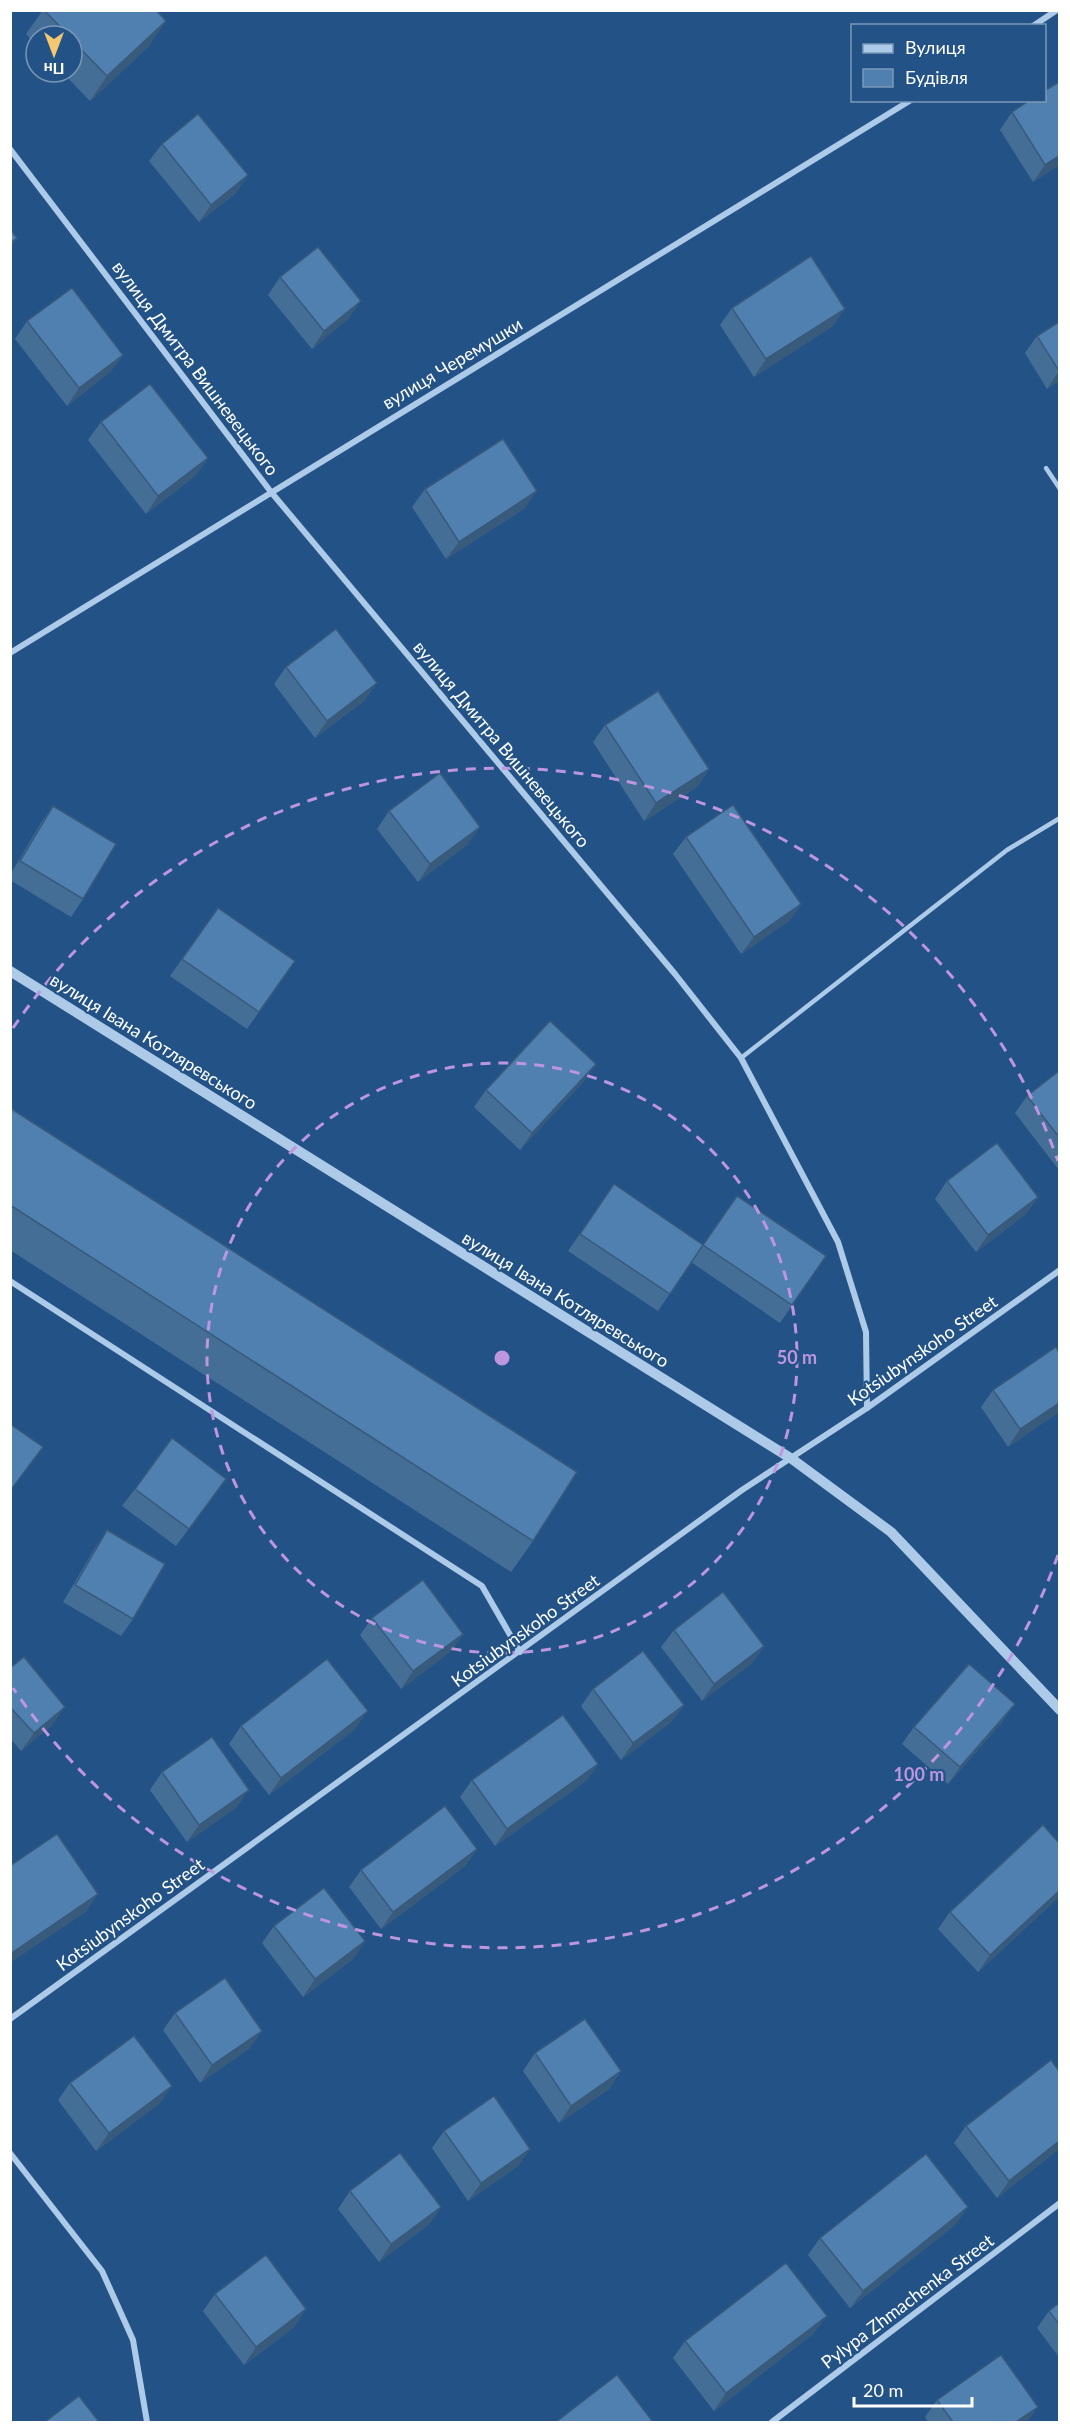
<svg xmlns="http://www.w3.org/2000/svg" width="1070" height="2433" font-family="Lato,sans-serif">
	<style>
		.lines { fill: none; stroke-linecap: round; stroke-linejoin: round }
		.service { stroke: #adcbe9; stroke-width: 4.5 }
		.minor { stroke: #adcbe9; stroke-width: 6 }
		.tertiary { stroke: #adcbe9; stroke-width: 10 }
		.wall { fill: #456e97 }
		.shaded-wall { fill: #385a7b }
		.building { fill: #5080b0; stroke: #385a7b; stroke-width: 1.5 }
		.ring { fill: none; stroke: #bd96df; stroke-width: 3; stroke-dasharray: 10 8 }
		.labels { text-anchor: middle; dominant-baseline: central; stroke-width: 4.5; stroke-linejoin: round; paint-order: stroke }
		.street-label { font-size: 18px; fill: #fff; stroke: #235386 }
		.centre { fill: #bd96df; stroke: #235386; stroke-width: 3 }
		.ring-label { font-size: 18px; text-anchor: middle; font-weight: bold; fill: #bd96df; stroke: #235386; stroke-width: 4.5; stroke-linejoin: round; paint-order: stroke }
	</style>
	<rect width="100%" height="100%" fill="#235386"/>
	<g class="lines">
		<!-- service -->
		<g class="service">
			<polyline points="1046,468 1060,489"/>
			<polyline points="741,1058 1007,850 1060,818"/>
		</g>
		<!-- minor -->
		<g class="minor">
			<polyline points="1033,26 1057,10"/>
			<polyline points="10,149 271,492 675,974 741,1058 838,1242 866,1332 867,1408"/>
			<polyline points="10,653 911,100"/>
			<polyline points="10,1281 482,1586 520,1652"/>
			<polyline points="10,2019 742,1490 867,1408 1060,1270"/>
			<polyline points="10,2153 102,2271 133,2340 147,2422"/>
			<polyline points="772,2422 1060,2203"/>
		</g>
		<!-- tertiary -->
		<polyline class="tertiary" points="10,971 792,1459 891,1532 1060,1710"/>
	</g>
	<!-- wall -->
	<g class="wall">
		<polygon points="43,10 156,10 149,46 90,101 62,72 72,72 72,36 36,36 36,45 26,34"/>
		<polygon points="1012,112 1059,165 1033,182 1000,130"/>
		<polygon points="162,144 236,193 199,222 149,161"/>
		<polygon points="280,277 349,318 312,349 268,295"/>
		<polygon points="732,308 833,326 754,377 720,325"/>
		<polygon points="27,321 123,355 110,372 67,406 15,339"/>
		<polygon points="1059,322 1059,381 1047,389 1025,353 1037,336"/>
		<polygon points="101,422 208,458 195,476 146,514 88,440"/>
		<polygon points="425,489 525,508 446,559 412,507"/>
		<polygon points="286,667 365,700 315,738 274,684"/>
		<polygon points="605,725 709,769 697,787 644,821 593,742"/>
		<polygon points="53,806 83,899 71,917 10,880 10,875 41,823"/>
		<polygon points="389,811 468,844 418,882 377,829"/>
		<polygon points="686,837 801,904 789,921 741,954 673,854"/>
		<polygon points="218,908 295,961 247,1029 170,976"/>
		<polygon points="596,1064 584,1081 520,1150 474,1107 486,1090"/>
		<polygon points="1059,1071 1059,1170 1015,1113 1027,1096"/>
		<polygon points="10,1108 533,1541 511,1572 10,1250"/>
		<polygon points="947,1181 1038,1197 1026,1214 976,1252 935,1199"/>
		<polygon points="614,1184 703,1245 826,1256 780,1323 691,1262 658,1311 568,1251"/>
		<polygon points="1059,1352 1059,1412 1008,1447 981,1407 993,1390"/>
		<polygon points="226,1479 176,1546 122,1506 135,1489"/>
		<polygon points="107,1530 133,1619 121,1636 63,1602 95,1548"/>
		<polygon points="372,1618 463,1634 451,1651 401,1689 360,1635"/>
		<polygon points="674,1630 764,1646 752,1663 702,1701 661,1647"/>
		<polygon points="10,1668 53,1724 21,1751 10,1738"/>
		<polygon points="593,1689 684,1705 671,1722 621,1760 581,1706"/>
		<polygon points="1003,1721 948,1784 902,1744 914,1727"/>
		<polygon points="241,1726 355,1729 269,1795 229,1744"/>
		<polygon points="598,1764 586,1781 495,1846 460,1797 472,1780"/>
		<polygon points="162,1772 237,1807 187,1842 150,1790"/>
		<polygon points="477,1849 465,1866 381,1929 349,1887 361,1870"/>
		<polygon points="1059,1897 978,1972 938,1929 950,1912"/>
		<polygon points="274,1926 365,1941 353,1959 303,1997 262,1943"/>
		<polygon points="175,2013 250,2048 200,2083 163,2030"/>
		<polygon points="535,2053 621,2071 609,2089 559,2123 523,2071"/>
		<polygon points="70,2083 160,2103 96,2151 58,2100"/>
		<polygon points="966,2126 1059,2149 997,2198 954,2143"/>
		<polygon points="444,2131 530,2149 518,2166 468,2201 432,2148"/>
		<polygon points="350,2191 441,2207 429,2224 379,2262 338,2209"/>
		<polygon points="956,2224 850,2308 808,2255 820,2238"/>
		<polygon points="215,2294 306,2309 294,2327 244,2365 203,2311"/>
		<polygon points="1059,2303 1059,2357 1037,2328 1049,2311"/>
		<polygon points="814,2333 714,2411 673,2358 685,2341"/>
		<polygon points="937,2400 1027,2422 928,2422 925,2417"/>
	</g>
	<!-- shaded-wall -->
	<g class="shaded-wall">
		<polygon points="166,21 149,46 90,101 107,76"/>
		<polygon points="1059,156 1059,165 1033,182 1045,165"/>
		<polygon points="248,175 236,193 199,222 211,205"/>
		<polygon points="17,238 10,248 10,243"/>
		<polygon points="361,301 349,318 312,349 324,331"/>
		<polygon points="845,309 833,326 754,377 766,359"/>
		<polygon points="123,355 110,372 67,406 79,388"/>
		<polygon points="1059,371 1059,381 1047,389"/>
		<polygon points="208,458 195,476 146,514 158,496"/>
		<polygon points="537,491 525,508 446,559 459,542"/>
		<polygon points="377,683 365,700 315,738 327,721"/>
		<polygon points="709,769 697,787 644,821 656,803"/>
		<polygon points="480,827 468,844 418,882 430,864"/>
		<polygon points="801,904 789,921 741,954 754,937"/>
		<polygon points="596,1064 584,1081 520,1150 532,1133"/>
		<polygon points="1038,1197 1026,1214 976,1252 988,1235"/>
		<polygon points="1059,1403 1059,1412 1008,1447 1020,1429"/>
		<polygon points="463,1634 451,1651 401,1689 413,1671"/>
		<polygon points="764,1646 752,1663 702,1701 714,1684"/>
		<polygon points="1015,1704 1003,1721 948,1784 960,1767"/>
		<polygon points="684,1705 671,1722 621,1760 633,1743"/>
		<polygon points="65,1707 53,1724 21,1751 34,1733"/>
		<polygon points="368,1711 355,1729 269,1795 281,1778"/>
		<polygon points="598,1764 586,1781 495,1846 507,1829"/>
		<polygon points="249,1790 237,1807 187,1842 199,1825"/>
		<polygon points="477,1849 465,1866 381,1929 393,1912"/>
		<polygon points="1059,1891 1059,1897 978,1972 990,1955"/>
		<polygon points="98,1894 86,1912 10,1963 10,1954"/>
		<polygon points="365,1941 353,1959 303,1997 315,1979"/>
		<polygon points="262,2031 250,2048 200,2083 212,2065"/>
		<polygon points="621,2071 609,2089 559,2123 571,2106"/>
		<polygon points="172,2086 160,2103 96,2151 109,2133"/>
		<polygon points="1059,2141 1059,2149 997,2198 1009,2181"/>
		<polygon points="530,2149 518,2166 468,2201 481,2183"/>
		<polygon points="441,2207 429,2224 379,2262 391,2244"/>
		<polygon points="968,2207 956,2224 850,2308 863,2291"/>
		<polygon points="306,2309 294,2327 244,2365 256,2347"/>
		<polygon points="827,2316 814,2333 714,2411 726,2393"/>
		<polygon points="1038,2407 1027,2422 1016,2422"/>
	</g>
	<!-- building -->
	<g class="building">
		<polygon points="44,10 156,10 166,21 107,76 72,40 72,36 69,36"/>
		<polygon points="1059,82 1059,156 1045,165 1012,112 1030,100 1044,100 1044,91"/>
		<polygon points="198,114 248,175 211,205 162,144"/>
		<polygon points="10,229 17,238 10,243"/>
		<polygon points="318,247 361,301 324,331 280,277"/>
		<polygon points="811,256 845,309 766,359 732,308"/>
		<polygon points="72,288 123,355 79,388 27,321"/>
		<polygon points="1059,322 1059,371 1037,336"/>
		<polygon points="150,384 208,458 158,496 101,422"/>
		<polygon points="503,439 537,491 459,542 425,489"/>
		<polygon points="336,629 377,683 327,721 286,667"/>
		<polygon points="658,691 709,769 656,803 605,725"/>
		<polygon points="440,773 480,827 430,864 389,811"/>
		<polygon points="733,805 801,904 754,937 686,837"/>
		<polygon points="53,806 116,844 83,899 20,861"/>
		<polygon points="218,908 295,961 259,1012 182,959"/>
		<polygon points="550,1021 596,1064 532,1133 486,1090"/>
		<polygon points="1059,1071 1059,1137 1027,1096"/>
		<polygon points="10,1108 577,1472 533,1541 10,1205"/>
		<polygon points="997,1143 1038,1197 988,1235 947,1181"/>
		<polygon points="614,1184 703,1245 670,1294 580,1234"/>
		<polygon points="737,1196 826,1256 792,1305 703,1245"/>
		<polygon points="1056,1347 1059,1352 1059,1403 1020,1429 993,1390"/>
		<polygon points="10,1424 43,1447 10,1491"/>
		<polygon points="172,1438 226,1479 189,1529 135,1489"/>
		<polygon points="107,1530 165,1564 133,1619 75,1585"/>
		<polygon points="423,1580 463,1634 413,1671 372,1618"/>
		<polygon points="723,1592 764,1646 714,1684 674,1630"/>
		<polygon points="643,1651 684,1705 633,1743 593,1689"/>
		<polygon points="24,1657 65,1707 34,1733 10,1707 10,1668"/>
		<polygon points="327,1659 368,1711 281,1778 241,1726"/>
		<polygon points="969,1664 1015,1704 960,1767 914,1727"/>
		<polygon points="563,1715 598,1764 507,1829 472,1780"/>
		<polygon points="212,1737 249,1790 199,1825 162,1772"/>
		<polygon points="445,1806 477,1849 393,1912 361,1870"/>
		<polygon points="1043,1825 1059,1843 1059,1891 990,1955 950,1912"/>
		<polygon points="57,1834 98,1894 10,1954 10,1866"/>
		<polygon points="324,1888 365,1941 315,1979 274,1926"/>
		<polygon points="225,1978 262,2031 212,2065 175,2013"/>
		<polygon points="585,2019 621,2071 571,2106 535,2053"/>
		<polygon points="134,2036 172,2086 109,2133 70,2083"/>
		<polygon points="1051,2060 1059,2071 1059,2141 1009,2181 966,2126"/>
		<polygon points="494,2096 530,2149 481,2183 444,2131"/>
		<polygon points="400,2153 441,2207 391,2244 350,2191"/>
		<polygon points="926,2154 968,2207 863,2291 820,2238"/>
		<polygon points="266,2255 306,2309 256,2347 215,2294"/>
		<polygon points="786,2263 827,2316 726,2393 685,2341"/>
		<polygon points="1059,2303 1059,2324 1049,2311"/>
		<polygon points="1001,2355 1038,2407 1016,2422 953,2422 937,2400"/>
		<polygon points="617,2375 653,2422 556,2422"/>
		<polygon points="79,2396 99,2422 45,2422"/>
	</g>
	<!-- distance rings -->
	<g class="ring">
		<circle cx="502" cy="1358" r="295"/>
		<path d="M1058 1555A590 590 0 0 1 13 1688M13 1028A590 590 0 0 1 1058 1161"/>
	</g>
	<g class="labels">
		<!-- street labels -->
		<g class="street-label">
			<text transform="translate(452 363) rotate(-31)">вулиця Черемушки</text>
			<text transform="translate(196 368) rotate(53)">вулиця Дмитра Вишневецького</text>
			<text transform="translate(502 744) rotate(50)">вулиця Дмитра Вишневецького</text>
			<text transform="translate(154 1041) rotate(32)">вулиця Івана Котляревського</text>
			<text transform="translate(566 1299) rotate(32)">вулиця Івана Котляревського</text>
			<text transform="translate(922 1350) rotate(-35)">Kotsiubynskoho Street</text>
			<text transform="translate(525 1630) rotate(-36)">Kotsiubynskoho Street</text>
			<text transform="translate(130 1914) rotate(-36)">Kotsiubynskoho Street</text>
			<text transform="translate(907 2301) rotate(-37)">Pylypa Zhmachenka Street</text>
		</g>
	</g>
	<circle cx="502" cy="1358" r="9" class="centre"/>
	<g class="ring-label">
		<text x="797" y="1364">50 m</text>
		<text x="919" y="1781">100 m</text>
	</g>
	<!-- border -->
	<rect width="1070" height="2433" fill="none" stroke="#ffffff" stroke-width="24"/>
	<!-- legend -->
	<rect x="851" y="24" width="195" height="78" fill="#235386" stroke="#7b98b6" stroke-width="1.5"/>
	<rect x="863" y="44" width="30" height="9" fill="#adcbe9" stroke="#7b98b6" stroke-width="1.5"/>
	<text x="905" y="54" font-size="18" fill="#ffffff">Вулиця</text>
	<rect x="863" y="69" width="30" height="18" fill="#5080b0" stroke="#7b98b6" stroke-width="1.5"/>
	<text x="905" y="84" font-size="18" fill="#ffffff">Будівля</text>
	<!-- north arrow -->
	<g transform="translate(54 54) rotate(180)"><circle r="28" fill="#235386" stroke="#7b98b6" stroke-width="1.5"/>
	<path d="M0-4.5L10 22L0 15L-10 22Z" fill="#f4c770"/>
	<text y="-9" font-size="16" font-weight="bold" text-anchor="middle" fill="#ffffff">Пн</text>
	</g>
	<!-- scale -->
	<path d="M854 2397v9h118v-9" fill="none" stroke="#ffffff" stroke-width="3"/>
	<text x="863" y="2397" font-size="18" fill="#ffffff" stroke="#235386" stroke-width="4.5" paint-order="stroke">20 m</text>
</svg>
